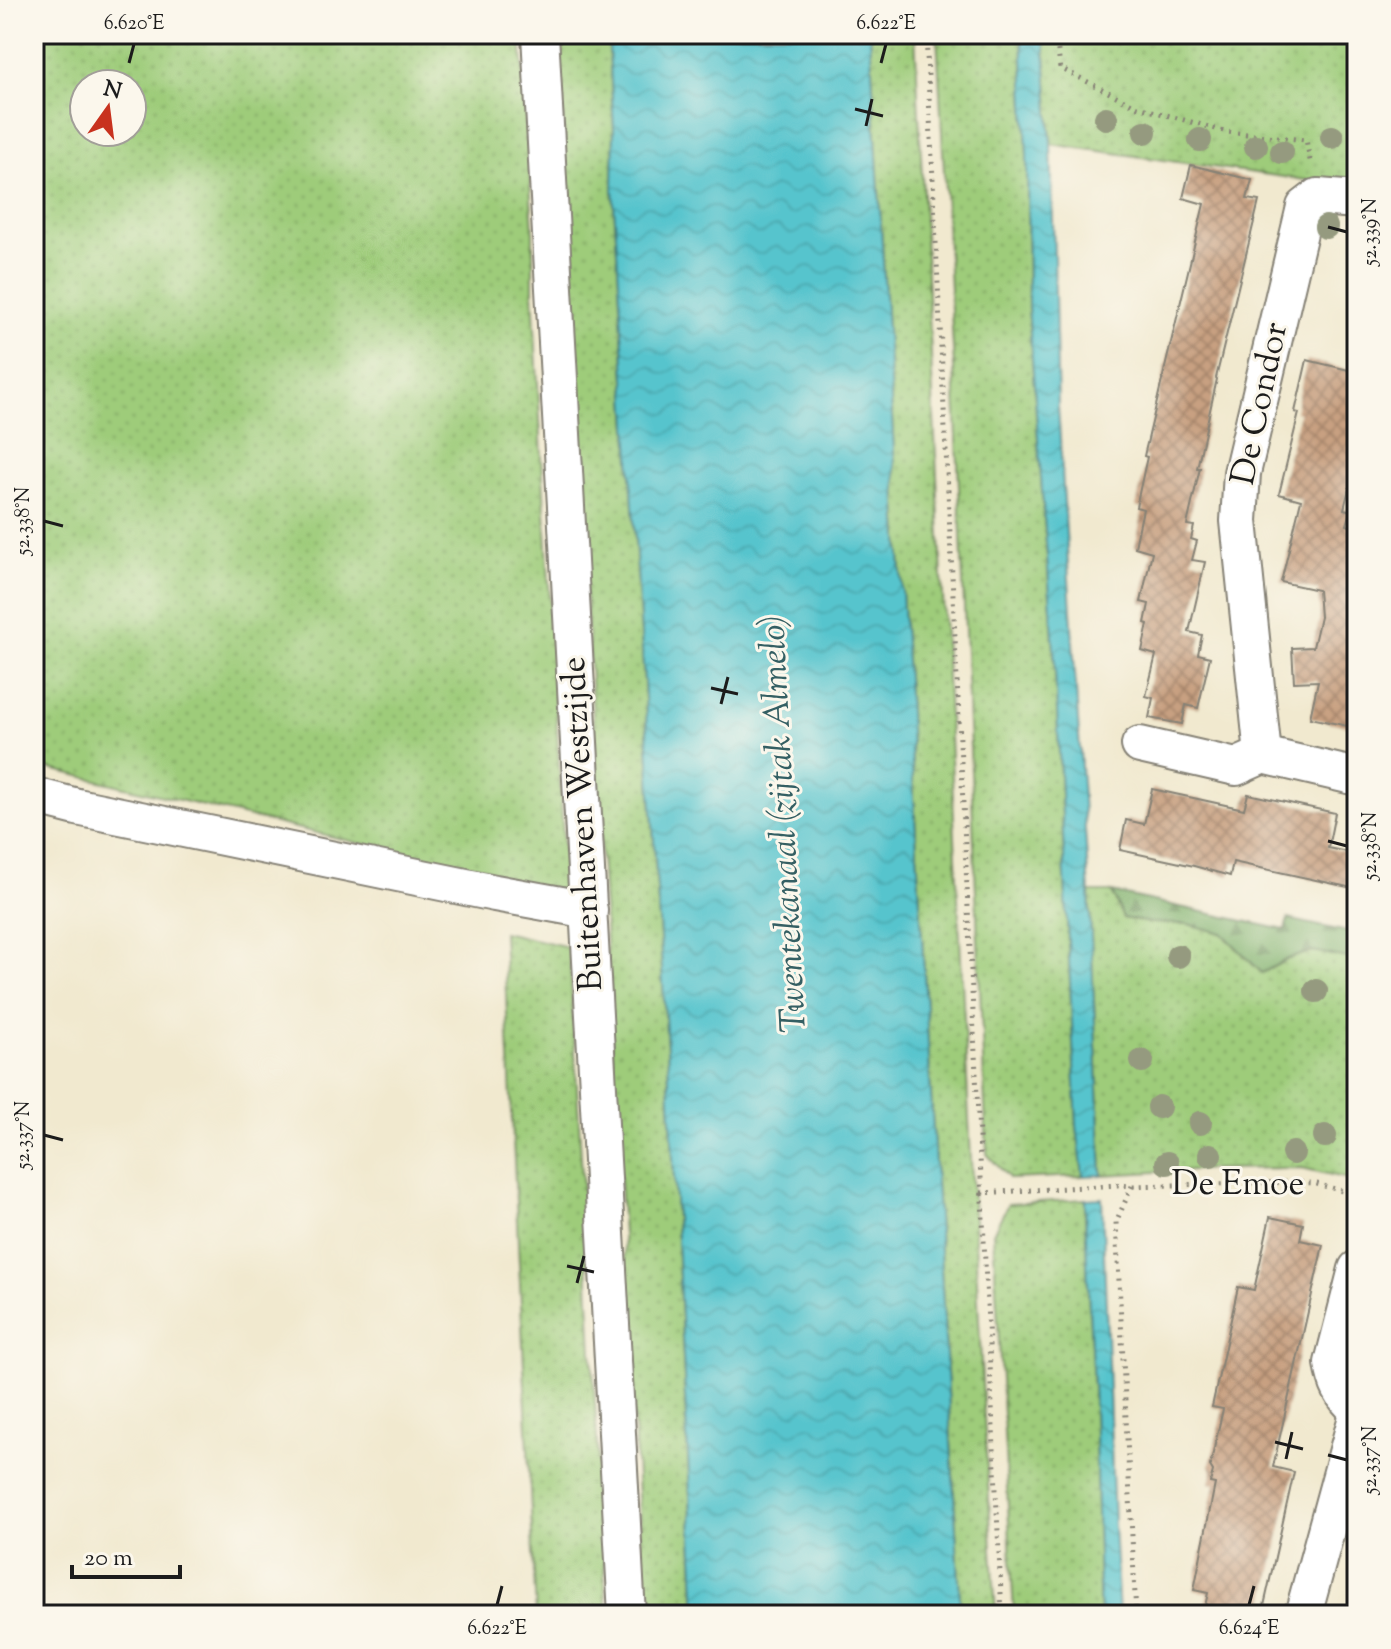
<svg xmlns="http://www.w3.org/2000/svg" width="1391" height="1649" font-family="'Sorts Mill Goudy',serif">
	<style>
		.grass { fill: url(#grass-dots); stroke: #5d744b; stroke-width: 2; fill-rule: evenodd }
		.forest { fill: url(#forest-firs); stroke: #4d6643; stroke-width: 2 }
		.water { fill: url(#water-waves); stroke: #3a7074; stroke-width: 2 }
		.building { fill: url(#building-cross-hatch) }
		.lines { fill: none; stroke-linecap: round; stroke-linejoin: round }
		.minor-casing { stroke: #868276; stroke-width: 40 }
		.path { stroke: #868276; stroke-width: 5; stroke-dasharray: 2 6; stroke-linecap: butt }
		.minor { stroke: #fff; stroke-width: 36 }
		.tree { fill: #959a7f }
		.ticks { fill: none; stroke: #1c1c1c; stroke-width: 3 }
		.labels { text-anchor: middle; dominant-baseline: central; stroke-width: 6; stroke-linejoin: round; paint-order: stroke }
		.street-label { font-size: 34px; fill: #1c1c1c; stroke: #fbf7ec }
		.water-label { font-size: 36px; font-style: italic; fill: #345f63; stroke: #fbf7ec }
		.neatline { fill: none; stroke: #1c1c1c; stroke-width: 3 }
		.ticks-label { font-size: 20px; text-anchor: middle; fill: #1c1c1c }
	</style>
	<defs>
		<pattern id="grass-dots" width="8" height="8" patternUnits="userSpaceOnUse" patternTransform="scale(2)"><rect width="8" height="8" fill="#9ecc7a"/><path d="M2 2h.1M6 6h.1" fill="none" stroke="#88af69" stroke-width="1.8" stroke-linecap="round"/></pattern>
		<pattern id="forest-firs" width="22" height="20" patternUnits="userSpaceOnUse" patternTransform="scale(2)"><rect width="22" height="20" fill="#7eb06a"/><path d="M5 1l3.5 6h-7zM16 11l3.5 6h-7z" fill="#668e56"/></pattern>
		<pattern id="water-waves" width="16" height="10" patternUnits="userSpaceOnUse" patternTransform="scale(2)"><rect width="16" height="10" fill="#57c4cd"/><path d="M0 5q4-4 8 0t8 0" fill="none" stroke="#4ba8af"/></pattern>
		<pattern id="building-cross-hatch" width="8" height="8" patternUnits="userSpaceOnUse" patternTransform="scale(2)"><rect width="8" height="8" fill="#c8a081"/><path d="M0 0l8 8M0 8l8-8" fill="none" stroke="#a28269"/></pattern>
	</defs>
	<rect width="100%" height="100%" fill="#fbf7ec"/>
	<filter id="ink" filterUnits="userSpaceOnUse"><feTurbulence type="fractalNoise" baseFrequency=".0125" numOctaves="2"/><feDisplacementMap in="SourceGraphic" scale="16" xChannelSelector="R" yChannelSelector="G"/><feConvolveMatrix kernelMatrix="1 2 1 2 8 2 1 2 1" color-interpolation-filters="sRGB"/></filter>
	<filter id="wash" filterUnits="userSpaceOnUse"><feTurbulence type="fractalNoise" baseFrequency=".006" numOctaves="4" result="noise"/><feDisplacementMap in="SourceGraphic" scale="32" xChannelSelector="R" yChannelSelector="G"/><feGaussianBlur stdDeviation="1.8" result="paint"/><feColorMatrix in="noise" values="0 0 0 0 0 0 0 0 0 0 0 0 0 0 0 0 0 1.4 0 .05"/><feComposite in="paint" operator="in"/></filter>
	<g filter="url(#wash)">
		<rect width="100%" height="100%" fill="#f1e9cf"/>
		<!-- grass -->
		<g class="grass">
			<path d="M34 34H521L533 230V293L566 893 34 765ZM84 84H132V132H84Z"/>
			<polygon points="558,34 608,34 614,129 613,188 669,1080 696,1615 645,1615 567,267 569,224"/>
			<polygon points="870,34 915,34 983,1401 996,1615 961,1615"/>
			<polygon points="937,34 1022,34 1027,155 1028,307 1054,649 1077,1126 1083,1176 1010,1179 987,1154 954,368"/>
			<polygon points="1044,34 1357,34 1357,185 1312,181 1051,144"/>
			<polygon points="1089,892 1112,892 1123,918 1150,923 1188,924 1222,933 1262,973 1288,959 1313,951 1357,960 1357,1181 1302,1168 1212,1169 1102,1175"/>
			<polygon points="503,932 569,947 607,1615 536,1615"/>
			<path d="M1085 1199C1086 1268 1091 1338 1094 1407 1097 1476 1097 1546 1100 1615H1014L993 1233 1008 1204Z"/>
		</g>
		<!-- forest -->
		<polygon class="forest" points="1112,892 1285,930 1288,919 1357,934 1357,960 1313,951 1288,959 1262,973 1222,933 1188,924 1150,923 1123,918"/>
		<!-- water -->
		<g class="water">
			<polygon points="608,34 870,34 961,1615 696,1615 669,1080 613,188 614,129"/>
			<polygon points="1022,34 1044,34 1051,144 1058,407 1089,892 1102,1175 1083,1176 1077,1126 1054,649 1028,307 1027,155"/>
			<path d="M1102 1198 1114 1525 1119 1615H1100C1097 1546 1097 1476 1094 1407 1091 1338 1086 1268 1085 1199Z"/>
		</g>
		<g id="blocks">
			<!-- building -->
			<g class="building">
				<polygon points="1191,165 1252,180 1247,199 1259,201 1216,378 1217,379 1197,468 1200,468 1187,525 1194,526 1191,539 1197,541 1192,560 1205,562 1189,632 1202,635 1198,654 1210,657 1198,708 1186,705 1182,724 1149,718 1153,698 1146,696 1156,655 1142,651 1148,624 1145,623 1149,604 1141,602 1152,552 1135,547 1143,509 1136,507 1147,457 1144,456 1204,204 1183,198"/>
				<polygon points="1307,360 1357,372 1357,456 1344,509 1351,511 1347,525 1357,528 1357,641 1349,674 1357,677 1357,728 1310,718 1318,681 1294,682 1292,648 1313,647 1320,617 1318,590 1281,582 1301,500 1279,494 1299,413 1295,412"/>
				<polygon points="1152,789 1244,809 1248,794 1335,813 1328,848 1357,854 1357,889 1233,862 1230,876 1194,866 1120,850 1126,820 1144,824"/>
				<polygon points="1270,1217 1303,1224 1300,1240 1323,1245 1273,1467 1294,1472 1262,1615 1203,1615 1208,1593 1194,1590 1215,1484 1210,1483 1213,1471 1210,1466 1223,1409 1212,1407 1238,1287 1254,1290"/>
			</g>
		</g>
	</g>
	<g filter="url(#ink)">
		<use href="#blocks" fill-opacity="0" stroke="#868276" stroke-width="2"/>
		<g class="lines">
			<!-- minor casing -->
			<g class="minor-casing">
				<g id="minor">
					<polyline points="540,34 627,1615"/>
					<polyline points="1140,745 1236,767 1263,755 1357,777"/>
					<polyline points="1263,755 1239,521 1242,473 1305,207 1318,197 1357,200"/>
					<polyline points="34,796 77,807 495,893 589,910"/>
					<path d="M1357 1269 1333 1363C1336 1383 1342 1396 1357 1409"/>
					<polyline points="1303,1615 1357,1417"/>
				</g>
			</g>
			<!-- path -->
			<g class="path">
				<polyline points="926,34 1002,1615"/>
				<polyline points="1056,34 1060,68 1138,107 1227,132 1306,140 1311,165"/>
				<polyline points="1132,1186 1116,1222 1136,1615"/>
				<polyline points="981,1193 1118,1185 1132,1186 1294,1182 1313,1183 1357,1195"/>
			</g>
			<!-- minor -->
			<use href="#minor" class="minor"/>
		</g>
		<!-- trees -->
		<g class="tree">
			<circle cx="1106" cy="118" r="12"/>
			<circle cx="1145" cy="132" r="12"/>
			<circle cx="1332" cy="137" r="12"/>
			<circle cx="1200" cy="140" r="12"/>
			<circle cx="1256" cy="146" r="12"/>
			<circle cx="1282" cy="152" r="12"/>
			<circle cx="1326" cy="227" r="12"/>
			<circle cx="1178" cy="956" r="12"/>
			<circle cx="1316" cy="991" r="12"/>
			<circle cx="1142" cy="1061" r="12"/>
			<circle cx="1159" cy="1107" r="12"/>
			<circle cx="1200" cy="1123" r="12"/>
			<circle cx="1325" cy="1136" r="12"/>
			<circle cx="1293" cy="1153" r="12"/>
			<circle cx="1210" cy="1155" r="12"/>
			<circle cx="1167" cy="1163" r="12"/>
		</g>
	</g>
	<!-- ticks -->
	<path class="ticks" d="M129 63 134 44M881 63 886 44M855 109 883 116M866 126 872 99M1328 227 1347 232M44 521 63 526M711 688 738 694M721 704 728 677M1328 841 1347 846M44 1135 63 1140M567 1266 594 1272M577 1283 584 1256M1275 1442 1303 1449M1328 1455 1347 1460M1286 1459 1292 1432M497 1605 502 1586M1249 1605 1254 1586"/>
	<g class="labels">
		<!-- street labels -->
		<g class="street-label">
			<text transform="translate(1261 404) rotate(-78)">De Condor</text>
			<text transform="translate(584 824) rotate(-93)">Buitenhaven Westzijde</text>
			<text x="1238" y="1185">De Emoe</text>
		</g>
		<!-- water labels -->
		<g class="water-label">
			<text transform="translate(785 824) rotate(-93)">Twentekanaal (zijtak Almelo)</text>
		</g>
	</g>
	<!-- margin -->
	<rect width="1391" height="1649" fill="none" stroke="#fbf7ec" stroke-width="88"/>
	<!-- north arrow -->
	<g transform="translate(108 108) rotate(14)"><circle r="38" fill="#fbf7ec" stroke="#a29f99" stroke-width="2"/>
	<path d="M0-6L14 30L0 20L-14 30Z" fill="#c8321e"/>
	<text y="-12" font-size="22" font-weight="bold" text-anchor="middle" fill="#1c1c1c">N</text>
	</g>
	<!-- scale -->
	<path d="M72 1565v12h108v-12" fill="none" stroke="#1c1c1c" stroke-width="4"/>
	<text x="84" y="1565" font-size="24" fill="#1c1c1c" stroke="#fbf7ec" stroke-width="6" paint-order="stroke">20 m</text>
	<rect x="44" y="44" width="1303" height="1561" class="neatline"/>
	<g class="ticks-label">
		<text x="134" y="29">6.620°E</text>
		<text x="886" y="29">6.622°E</text>
		<text transform="translate(1369 232) rotate(-90)" y="7">52.339°N</text>
		<text transform="translate(22 521) rotate(-90)" y="7">52.338°N</text>
		<text transform="translate(1369 846) rotate(-90)" y="7">52.338°N</text>
		<text transform="translate(22 1135) rotate(-90)" y="7">52.337°N</text>
		<text transform="translate(1369 1460) rotate(-90)" y="7">52.337°N</text>
		<text x="497" y="1634">6.622°E</text>
		<text x="1249" y="1634">6.624°E</text>
	</g>
</svg>
